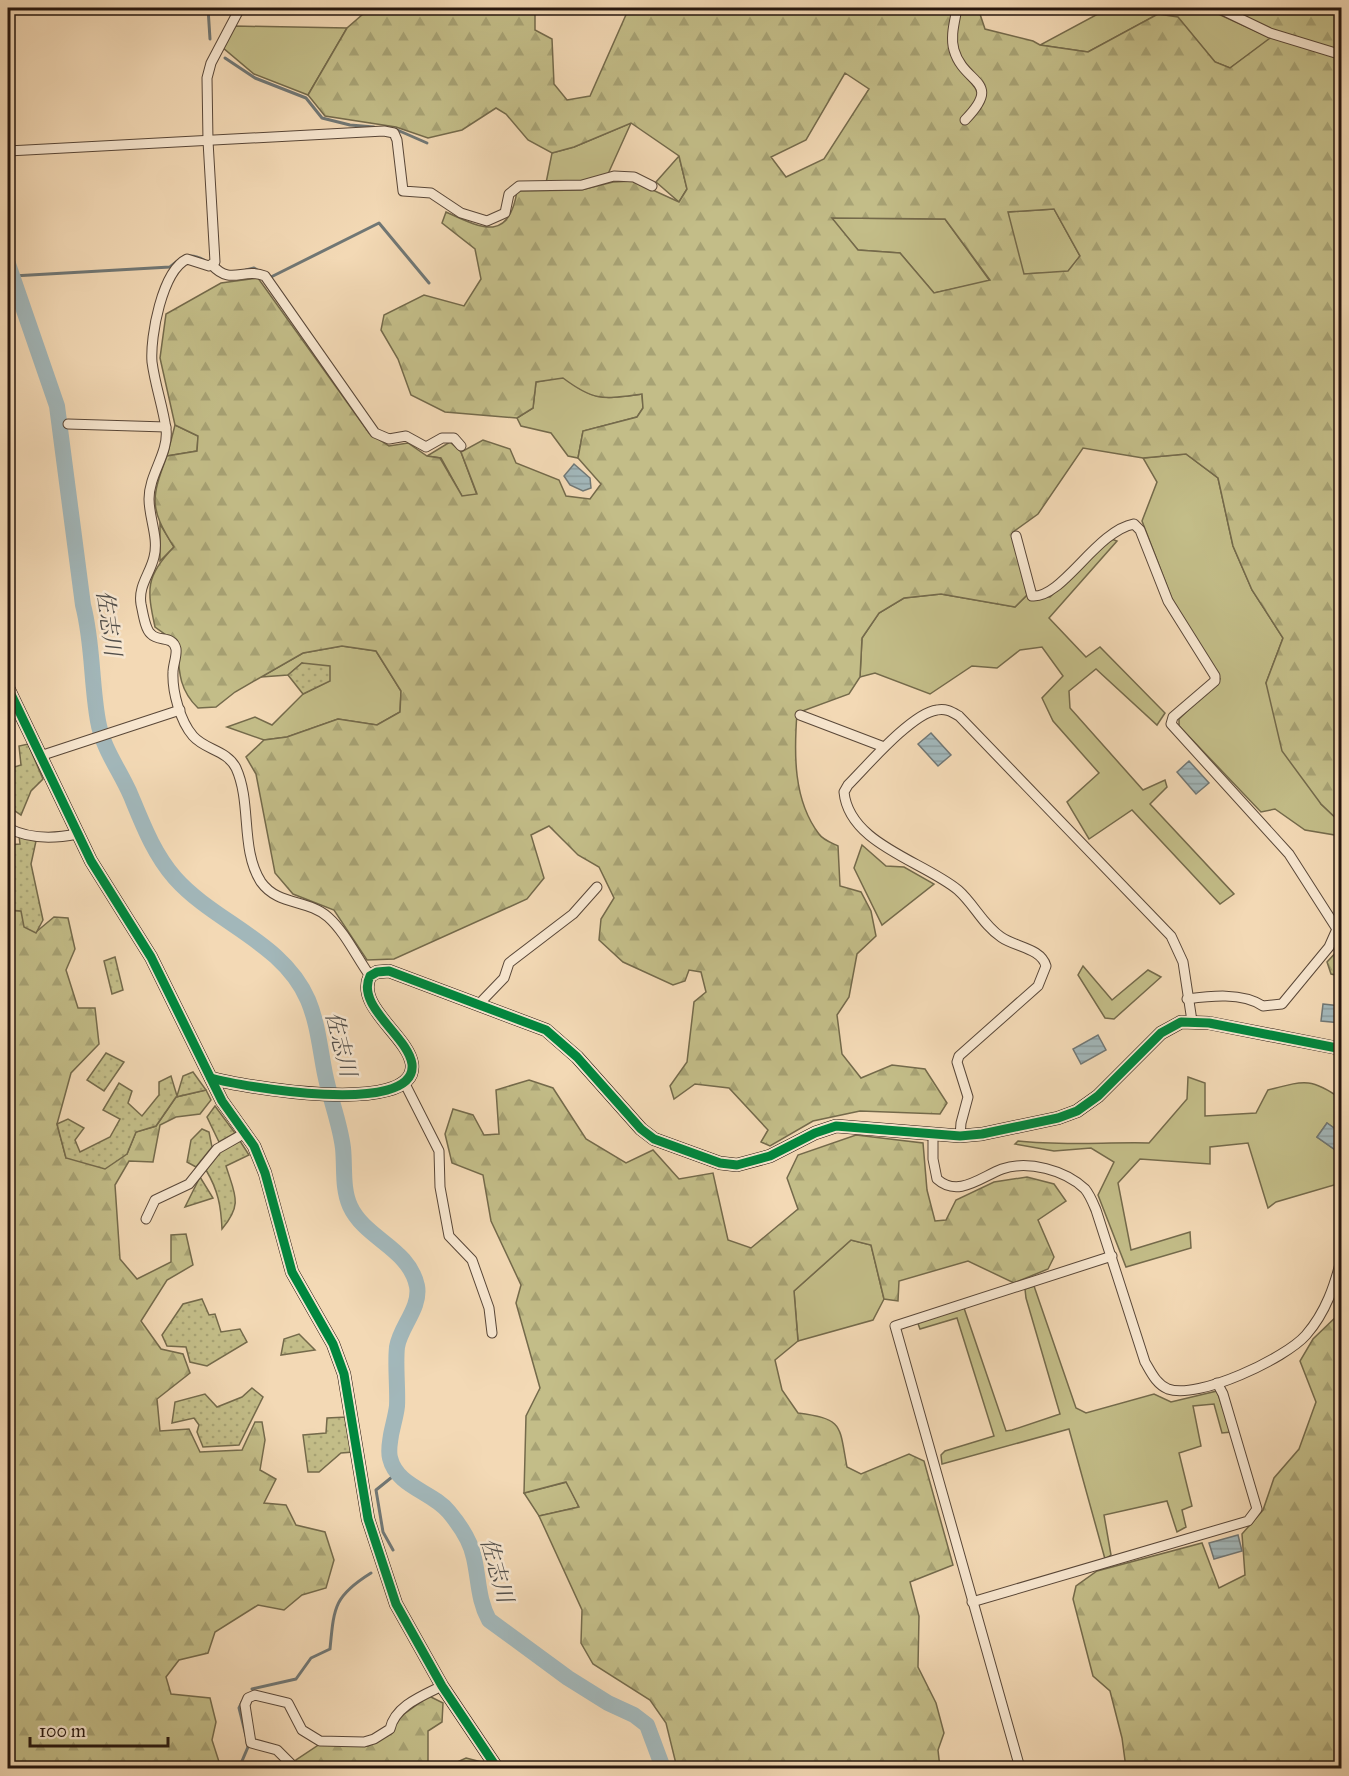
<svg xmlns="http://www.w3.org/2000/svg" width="1349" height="1776" font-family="'IM FELL Great Primer','Noto Serif JP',serif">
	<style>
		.grass { fill: #c3bd88; stroke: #746a4b; stroke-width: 1.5 }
		.forest { fill: url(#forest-firs); stroke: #746a4b; stroke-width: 1.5; fill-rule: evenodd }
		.park { fill: url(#park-dots); stroke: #746a4b; stroke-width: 1.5 }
		.water { fill: url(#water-rules); stroke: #707775; stroke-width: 1.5 }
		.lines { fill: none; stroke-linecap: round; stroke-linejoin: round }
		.stream { stroke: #707775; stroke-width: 3 }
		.river { stroke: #a2b7ba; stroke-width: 16 }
		.street-casing { stroke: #594738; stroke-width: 11 }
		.secondary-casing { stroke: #26160e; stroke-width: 14 }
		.street { stroke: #f7e6cf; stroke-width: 9 }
		.secondary { stroke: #f7e6cf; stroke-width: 12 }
		.cycleway-casing { stroke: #f7e6cf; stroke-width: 13 }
		.cycleway { stroke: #00873e; stroke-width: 9 }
		.labels { text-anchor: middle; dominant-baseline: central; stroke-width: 5; stroke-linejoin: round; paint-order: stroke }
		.water-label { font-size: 22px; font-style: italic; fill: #514e4a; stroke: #f7e6cf }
	</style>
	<defs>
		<pattern id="forest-firs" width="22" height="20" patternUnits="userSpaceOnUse" patternTransform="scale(1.5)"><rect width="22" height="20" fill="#c3bd88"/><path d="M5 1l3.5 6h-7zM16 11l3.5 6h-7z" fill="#a7a274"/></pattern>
		<pattern id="park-dots" width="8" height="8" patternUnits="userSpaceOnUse" patternTransform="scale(1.5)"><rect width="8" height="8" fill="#c3bd88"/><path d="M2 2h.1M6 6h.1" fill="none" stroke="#a7a274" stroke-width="1.8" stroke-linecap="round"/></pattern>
		<pattern id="water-rules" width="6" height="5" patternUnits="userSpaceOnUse" patternTransform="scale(1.5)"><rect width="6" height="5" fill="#a2b7ba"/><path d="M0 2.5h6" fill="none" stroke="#8b9d9f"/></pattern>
	</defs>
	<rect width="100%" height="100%" fill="#f3d9b5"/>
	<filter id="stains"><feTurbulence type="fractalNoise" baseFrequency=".00333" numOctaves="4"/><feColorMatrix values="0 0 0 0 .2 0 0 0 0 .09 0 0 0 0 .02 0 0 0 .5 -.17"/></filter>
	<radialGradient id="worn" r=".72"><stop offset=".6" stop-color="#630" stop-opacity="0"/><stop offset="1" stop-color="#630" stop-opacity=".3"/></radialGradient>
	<!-- grass -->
	<g class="grass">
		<polygon points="1109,8 1205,8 1271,38 1230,68 1215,62 1178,18 1158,14 1088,52 1040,45"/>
		<polygon points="234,26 347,28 308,95 254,74 222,47"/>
		<polygon points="631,123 608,174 584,182 546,183 552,153 574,147"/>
		<polygon points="679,156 687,189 679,202 656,182"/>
		<polygon points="1054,209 1080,256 1068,272 1023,274 1007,212"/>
		<polygon points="831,218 945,219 990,281 934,293 900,253 858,250"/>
		<path d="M563 377C595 402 603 399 642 394L643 408 637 417 583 431 578 458 568 456 551 433 521 426 517 418 533 408 536 382Z"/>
		<polygon points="175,425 198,436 197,451 167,456"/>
		<polygon points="450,442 461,452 477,495 462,496 441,458 427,456"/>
		<polygon points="1186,454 1218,478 1233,546 1252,590 1283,638 1266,683 1321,804 1341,823 1341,836 1305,830 1275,809 1261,812 1179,726 1179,719 1220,679 1172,599 1142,521 1157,482 1143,458"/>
		<polygon points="160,524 174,547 160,561"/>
		<polygon points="1109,538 1117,541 1049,618 1086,657 1100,647 1165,713 1157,725 1096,669 1069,691 1070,708 1143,790 1165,780 1167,787 1150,804 1234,894 1220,904 1132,810 1089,839 1067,802 1099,773 1053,721 1042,698 1063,676 1042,647 1020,650 997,668 972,666 930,694 875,673 860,677 862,638 879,613 904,598 941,594 1015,607 1027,595 1050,597"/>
		<polygon points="342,646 376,651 401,691 400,712 377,725 338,719 287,737 264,740 227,727 255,717 272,725 303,694 329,681 302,663 288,675 261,677 303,653"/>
		<polygon points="862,845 886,866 904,867 934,884 882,925 854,868"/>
		<polygon points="1083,966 1112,1000 1148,970 1161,977 1114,1019 1105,1018 1078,975"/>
		<path d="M1188 1077 1205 1083V1116L1256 1113 1268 1090C1303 1081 1311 1077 1341 1099V1133L1327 1123 1317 1137 1341 1154V1183L1276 1202 1268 1208 1248 1143 1210 1147V1164L1140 1159 1118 1183 1131 1250 1190 1232 1191 1248 1126 1267 1098 1195 1114 1162 1091 1148 1054 1151 1015 1144 1018 1141C1061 1146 1105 1142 1149 1143L1187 1099Z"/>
		<polygon points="851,1240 871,1245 884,1299 873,1320 798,1341 794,1291"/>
		<polygon points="1034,1286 1076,1408 1086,1413 1154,1394 1171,1402 1217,1391 1231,1432 1222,1433 1214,1404 1193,1406 1201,1446 1179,1453 1192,1506 1182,1510 1186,1527 1177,1532 1167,1501 1104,1515 1111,1555 1105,1559 1069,1429 942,1464 941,1455 945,1451 994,1436 957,1318 920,1329 917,1321 964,1308 1006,1431 1012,1430 1060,1414 1026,1298 1025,1289"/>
		<polygon points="567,1482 579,1507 539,1516 524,1493"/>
	</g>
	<!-- forest -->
	<g class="forest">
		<path d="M370 8H535V30L552 39 554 84 567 100 590 96 629 8H978L985 29 1033 41 1040 45 1088 52 1158 14 1178 17 1215 62 1230 68 1270 38 1225 8H1341V823L1321 804 1282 751 1266 683 1283 638 1252 590 1233 546 1218 478 1186 454 1143 458 1083 448 1038 514 1013 532 1027 595 1015 607 941 594 904 598 879 613 862 638 860 677 849 694 797 713C794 753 793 800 819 834 823 840 832 843 838 846L840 886 861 892 871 911 876 936 857 954 849 997 837 1015 842 1054 861 1078 892 1065 925 1069 947 1103 940 1114 860 1111 813 1121 770 1146 761 1142 768 1130 729 1088 695 1084 674 1099 670 1086 687 1062 694 1002 706 992 701 972 689 970 685 981 673 985 623 962 599 940 601 919 614 898 599 867 578 855 549 826 531 835 544 878 527 899 394 959 367 960 334 910 293 894 275 873 256 774 246 757 264 740 287 737 338 719 377 725 400 712 401 691 376 651 342 646 303 653 235 692 216 707 198 708C178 689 179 669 177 643L155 627C147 590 145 576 174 547 149 508 151 498 167 456L197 451 198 436 175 425 160 358 166 314 221 283 258 278 369 433 389 446 408 443 427 456 440 458 462 496 477 494 461 452 483 440 510 449 516 463 559 480 566 496 590 499 601 484 578 458 583 431 637 417 643 408 642 394C603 399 595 402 563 378L536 382 533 408 517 418 445 412 411 395 398 359 381 330 384 315 424 295 464 306 481 279 475 249 442 223 446 212C481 228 509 243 517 191L581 190 613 182 633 181 679 202 687 189 679 156 631 123 574 147 552 153 528 140 506 114 496 108 462 130 428 138 396 127 325 116 308 95 347 28ZM845 73 869 89 824 159 786 177 771 157 806 140ZM1054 209 1080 256 1068 271 1024 274 1008 212ZM832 218 945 219 990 280 934 293 900 253 858 250Z"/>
		<polygon points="8,910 21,911 36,932 54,917 68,918 75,949 66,970 78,1008 95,1008 99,1044 71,1073 57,1124 66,1158 127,1154 136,1132 156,1126 176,1097 206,1090 211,1100 200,1114 176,1117 160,1125 153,1162 129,1161 115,1185 120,1259 137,1279 171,1262 171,1235 186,1234 193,1265 167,1280 141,1321 161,1349 183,1354 190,1373 157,1399 160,1431 189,1429 200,1452 242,1450 255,1422 262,1422 265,1440 260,1470 276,1479 264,1503 286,1505 296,1525 325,1532 334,1560 326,1588 302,1595 284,1610 258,1605 215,1632 208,1653 179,1660 166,1677 171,1694 210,1698 216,1722 212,1740 221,1768 8,1768"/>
		<polygon points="1341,947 1341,976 1331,974 1327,962"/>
		<path d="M529 1080 553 1088 586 1139 626 1163 653 1150 679 1179 713 1173 728 1240 751 1248 798 1209 787 1178 798 1155 856 1135 923 1143 927 1190 935 1221 946 1220 956 1200 994 1182 1027 1177 1054 1184 1066 1201 1038 1220 1054 1257 1048 1269 1014 1283 968 1261 899 1281 898 1301 884 1299 871 1245 851 1240 794 1291 798 1341 775 1360 782 1390 798 1413C844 1419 839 1425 847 1467L861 1474 909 1454 924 1461 953 1565 910 1582 919 1616 918 1667 936 1703 944 1733 938 1750 940 1768H677L666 1723 650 1700 593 1664 581 1643 582 1610 539 1516 579 1507 566 1482 524 1493 526 1416 540 1388 516 1303 521 1285 491 1221 483 1175 452 1163 445 1134 453 1109 473 1115 484 1135 499 1134 496 1090Z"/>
		<polygon points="1341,1312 1341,1768 1126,1768 1122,1738 1110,1691 1093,1676 1073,1599 1076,1586 1097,1571 1202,1543 1219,1588 1245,1575 1242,1534 1263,1510 1274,1478 1299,1449 1316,1402 1300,1361 1313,1339"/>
		<polygon points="429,1696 443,1703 442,1722 428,1731 428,1768 296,1768 296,1760 320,1744 368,1746 393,1732 396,1720"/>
		<polygon points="466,1758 489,1764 492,1768 444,1768"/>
	</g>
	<!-- park -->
	<g class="park">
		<polygon points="302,663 330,666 330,681 303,694 288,675"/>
		<polygon points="28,744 43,779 31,791 21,815 8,806 8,769 21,765 19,746"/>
		<polygon points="19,836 36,841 31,864 43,920 36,933 24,927 21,911 8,910 8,845 20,844"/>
		<polygon points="115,957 123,990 112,994 104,961"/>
		<polygon points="106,1053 124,1062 104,1091 87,1080"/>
		<polygon points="193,1072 206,1090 176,1097 156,1126 136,1132 127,1154 105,1169 66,1158 57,1124 68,1119 84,1128 75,1140 80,1152 110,1137 120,1119 103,1110 119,1083 132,1091 128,1103 142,1116 159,1095 159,1082 171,1076 177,1096 183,1076"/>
		<polygon points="215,1106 235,1133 219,1142 207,1117"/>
		<polygon points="202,1129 209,1132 212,1147 196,1167 187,1162 191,1140"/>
		<path d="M240 1141 249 1155 226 1166C235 1195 243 1204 222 1229 221 1206 218 1190 206 1170L216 1153Z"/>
		<polygon points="200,1177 213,1198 185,1207"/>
		<polygon points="202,1299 209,1315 215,1314 221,1332 240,1329 247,1342 207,1366 190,1362 186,1347 167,1346 162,1335 183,1304"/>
		<polygon points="299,1334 315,1350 281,1355 284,1339"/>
		<polygon points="252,1388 263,1397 239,1445 203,1447 197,1432 199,1425 194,1418 172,1423 175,1402 205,1394 217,1407 242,1397"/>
		<polygon points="347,1417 353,1452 341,1453 319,1472 308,1472 303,1435 326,1433 327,1418"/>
	</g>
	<!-- water -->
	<g class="water">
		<polygon points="574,464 590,478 591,488 583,491 570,485 564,476"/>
		<polygon points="931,733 951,755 938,766 918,744"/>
		<polygon points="1189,761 1209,783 1196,794 1177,772"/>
		<polygon points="1323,1004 1341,1006 1341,1023 1321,1021"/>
		<polygon points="1098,1035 1106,1050 1081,1064 1073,1049"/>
		<polygon points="1327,1123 1341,1133 1341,1154 1317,1137"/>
		<polygon points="1238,1535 1242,1551 1214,1559 1209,1543"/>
	</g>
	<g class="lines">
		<!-- stream -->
		<g class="stream">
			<polyline points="208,8 210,39"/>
			<polyline points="225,58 255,78 306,98 322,118 350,125 374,127"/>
			<polyline points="395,129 427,143"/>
			<polyline points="246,270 254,268 259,271"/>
			<path d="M13 276 170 267C182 257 188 252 204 260"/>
			<polyline points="268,276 271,277 379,223 429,283"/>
			<polyline points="393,1550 383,1532 376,1490 397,1473"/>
			<path d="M252 1689 296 1679 311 1658 330 1649C334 1607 334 1596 371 1573"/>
			<polyline points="242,1702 239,1708 246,1736"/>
			<polyline points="239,1768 248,1747 247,1742"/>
		</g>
		<!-- river -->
		<path class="river" d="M8 264 57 406 83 605C93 643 91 682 98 721 103 750 120 770 131 796 143 825 154 854 175 878 215 923 283 942 308 1000 318 1024 320 1049 325 1074 330 1099 340 1123 343 1148 345 1167 342 1188 350 1206 365 1239 409 1248 417 1286 421 1308 400 1327 397 1347 395 1366 398 1387 397 1406 396 1415 393 1425 391 1435 390 1443 388 1450 390 1458 397 1487 432 1491 449 1512 459 1524 471 1542 474 1558 479 1580 478 1600 489 1620L568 1678 608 1703 634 1715 647 1725 663 1768"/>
		<!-- street casing -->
		<g class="street-casing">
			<g id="street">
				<path d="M240 8 211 63 207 78 208 141 215 262 209 266 187 259C162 271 150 337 152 362 155 385 163 407 166 429 169 453 149 474 149 499 149 518 159 538 154 557 150 574 138 586 141 604 143 613 145 629 151 634 158 642 173 635 176 649 177 656 173 665 173 672 172 691 180 721 193 736 205 750 227 750 236 768 252 803 240 849 261 882 278 906 308 899 328 917 345 932 357 958 370 976"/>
				<path d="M957 8C955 21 950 36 954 50 964 85 1004 80 965 120"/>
				<polyline points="1218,8 1270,33 1342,55"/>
				<polyline points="8,151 384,131 394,133 397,140 403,191 431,193 461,213 487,221 505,213 509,194 519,186 582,185 614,176 634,177 652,186"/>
				<path d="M212 265C231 286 243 267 265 276L375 433 389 439 406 436 426 447 442 438H454L461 446"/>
				<polyline points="68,424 166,427"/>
				<path d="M1016 536 1032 596C1062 599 1096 531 1134 524L1140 530 1168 601 1215 676V681L1173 717 1171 724 1289 854 1337 929 1329 947 1282 1004 1263 1006C1242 992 1210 996 1187 999"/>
				<polyline points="800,715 884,747"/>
				<polyline points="40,756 180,710"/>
				<path d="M8 828C29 839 53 839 77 834"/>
				<polyline points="478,1005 504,978 509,963 573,914 597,887"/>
				<polyline points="404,1082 439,1151 440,1187 449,1236 472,1260 489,1308 492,1333"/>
				<path d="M933 1135V1159L937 1179C958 1198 981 1177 1002 1169 1028 1160 1065 1170 1085 1189 1090 1195 1093 1203 1096 1210L1145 1362C1151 1372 1156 1384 1168 1389 1198 1400 1286 1358 1306 1335 1326 1312 1335 1285 1342 1256"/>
				<path d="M960 1136 961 1123 968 1097 957 1062 959 1056 1038 986 1046 966C1041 948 1015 947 1001 937 983 925 974 904 958 890 923 861 849 844 844 792L848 785C866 767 912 713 937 710 946 708 952 712 959 716L1171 936 1183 962 1192 1021"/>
				<polyline points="146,1219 155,1200 189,1184 217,1149 245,1133"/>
				<polyline points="972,1602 1248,1521 1257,1509 1223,1394 1217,1383"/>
				<path d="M295 1768 277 1750 251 1743 245 1705 248 1698 255 1695 288 1703 302 1730 320 1741 364 1742 374 1739 390 1729C395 1706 422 1696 442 1686"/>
				<polyline points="1020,1768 895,1326 1112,1256"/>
			</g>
		</g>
		<!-- secondary casing -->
		<g class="secondary-casing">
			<g id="secondary">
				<polyline points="8,688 91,861 151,957 222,1101 254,1146 265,1173 292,1272 333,1344 344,1374 368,1519 396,1604 442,1686 497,1768"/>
				<path d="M211 1078C238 1086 418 1118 412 1064 408 1036 355 1006 370 976L377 972 389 971 546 1030 577 1057 641 1129 654 1139 720 1163 737 1165 770 1156 815 1133 836 1126 960 1136 982 1134 1058 1118 1077 1111 1098 1096 1161 1033 1181 1022 1209 1023 1342 1049"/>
			</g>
		</g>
		<!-- street -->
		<use href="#street" class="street"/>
		<!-- secondary -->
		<use href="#secondary" class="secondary"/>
		<!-- cycleway casing -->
		<g class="cycleway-casing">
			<g id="cycleway">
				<polyline points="8,688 91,861 151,957 222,1101 254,1146 265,1173 292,1272 333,1344 344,1374 368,1519 396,1604 442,1686 497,1768"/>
				<path d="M211 1078C238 1086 418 1118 412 1064 408 1036 355 1006 370 976L377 972 389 971 546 1030 577 1057 641 1129 654 1139 720 1163 737 1165 770 1156 815 1133 836 1126 960 1136 982 1134 1058 1118 1077 1111 1098 1096 1161 1033 1181 1022 1209 1023 1342 1049"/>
			</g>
		</g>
		<!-- cycleway -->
		<use href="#cycleway" class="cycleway"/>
	</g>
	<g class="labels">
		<!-- water labels -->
		<g class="water-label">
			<text transform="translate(109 623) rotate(82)">佐志川</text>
			<text transform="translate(341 1044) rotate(76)">佐志川</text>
			<text transform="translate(497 1570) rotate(74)">佐志川</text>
		</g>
	</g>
	<!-- margin -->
	<rect width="1349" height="1776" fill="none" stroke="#f3d9b5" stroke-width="30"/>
	<rect x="9" y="9" width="1331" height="1758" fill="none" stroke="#26160e" stroke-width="3"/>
	<rect x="15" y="15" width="1319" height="1746" fill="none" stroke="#26160e" stroke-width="1.5"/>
	<!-- scale -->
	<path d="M30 1737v9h138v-9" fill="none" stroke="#26160e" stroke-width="3"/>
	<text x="39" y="1737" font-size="18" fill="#26160e" stroke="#f7e6cf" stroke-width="4.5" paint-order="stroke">100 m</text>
	<rect width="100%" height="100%" filter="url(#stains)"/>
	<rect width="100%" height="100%" fill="url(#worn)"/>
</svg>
